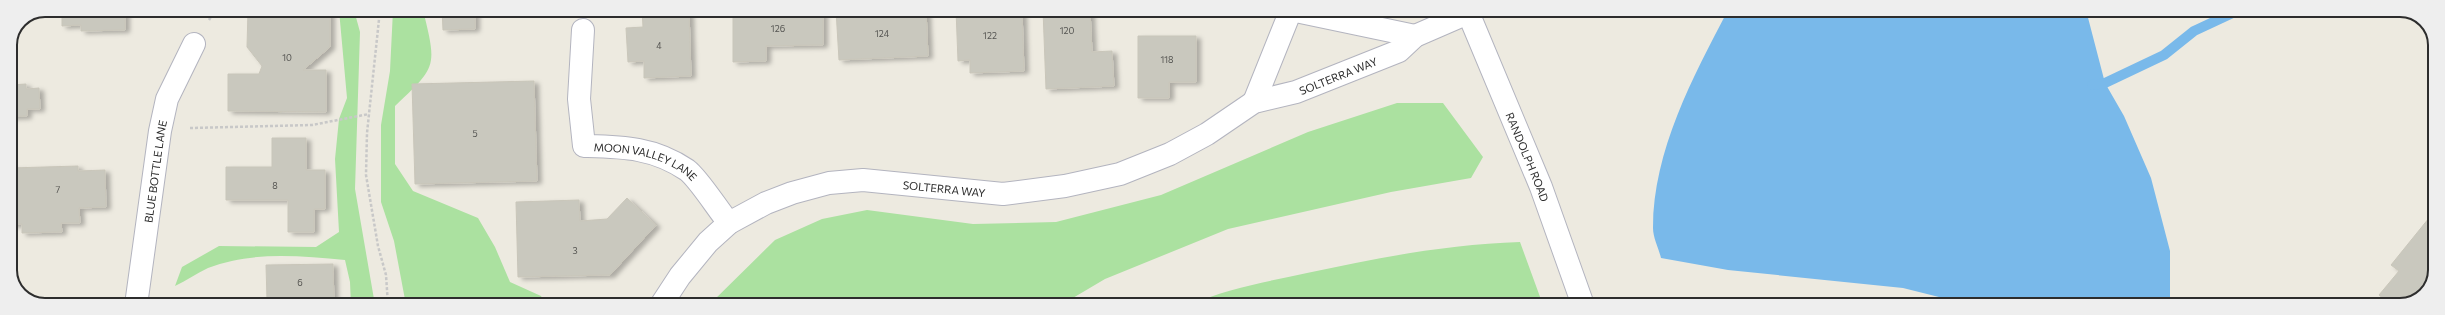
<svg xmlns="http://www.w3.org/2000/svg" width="2445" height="315" font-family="Commissioner,sans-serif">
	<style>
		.green { fill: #abe1a0 }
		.water { fill: #79b9ea }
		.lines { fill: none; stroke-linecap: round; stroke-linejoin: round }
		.stream { stroke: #79b9ea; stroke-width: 10 }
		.building { fill: #c9c8be; stroke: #c9c6ba; filter: url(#shadow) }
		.street-casing { stroke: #b3b4bf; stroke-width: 24 }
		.secondary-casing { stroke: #b3b4bf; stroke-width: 24 }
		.path { stroke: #c8c8c8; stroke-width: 2.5; stroke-dasharray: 3 2; stroke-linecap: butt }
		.street { stroke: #fff; stroke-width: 22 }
		.secondary { stroke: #fff; stroke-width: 22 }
		.labels { text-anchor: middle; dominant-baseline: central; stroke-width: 3; stroke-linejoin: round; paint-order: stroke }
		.number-label { font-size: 9px; fill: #545451 }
		.street-label { font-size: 11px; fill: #2d2d2d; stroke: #fff }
		.rim { fill: none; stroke: #2d2d2d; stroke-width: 2 }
	</style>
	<defs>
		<filter id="shadow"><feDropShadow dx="4.5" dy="2.5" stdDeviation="2" flood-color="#0004"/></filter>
	</defs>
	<rect width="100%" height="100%" fill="#edeae0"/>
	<!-- green -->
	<g class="green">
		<path d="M339 10H354L360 32 355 189 375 305H351L350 282 345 260C299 256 252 251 208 268 197 273 186 281 175 286L182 267 219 246 316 247 339 232 335 159 339 119 347 98Z"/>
		<path d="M393 10H423C437 67 437 66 395 106V164L413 191 478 218 495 247 510 282 541 296 546 305H406L394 241 381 202V125L390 71Z"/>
		<polygon points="1397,103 1443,103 1483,157 1471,178 1391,192 1228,229 1105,279 1061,305 709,305 775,240 822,219 867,210 973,224 1056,222 1161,195 1308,132"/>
		<path d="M1520 242 1543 305H1190C1228 288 1266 282 1307 273 1377 258 1449 244 1520 242Z"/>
	</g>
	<!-- water -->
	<path class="water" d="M1728 10H2086L2105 83 2124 116 2151 178 2170 251V305H1971L1903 288 1728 270 1661 258C1659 249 1653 238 1653 228 1653 151 1693 77 1728 10Z"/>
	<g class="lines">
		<!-- stream -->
		<polyline class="stream" points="2092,85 2105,83 2164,55 2194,31 2239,10"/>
	</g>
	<!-- building -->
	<g class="building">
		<polygon points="62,10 125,10 125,30 81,31 81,25 62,26"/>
		<polygon points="248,10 330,11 330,47 303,70 326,70 326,112 228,111 228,74 259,74 262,66 247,47"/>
		<polygon points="442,10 475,10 475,29 443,30"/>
		<polygon points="642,10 689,10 691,76 644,78 644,61 628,62 626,28 643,27"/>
		<polygon points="733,10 823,10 823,45 766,46 766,61 733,62"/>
		<polygon points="836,10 926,10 928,56 839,60"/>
		<polygon points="956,10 1022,10 1024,71 970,73 970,60 958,61"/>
		<polygon points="1043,10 1090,10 1092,52 1112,51 1114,86 1046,89"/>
		<polygon points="1138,36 1196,36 1196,82 1169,82 1169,98 1138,98"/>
		<polygon points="534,81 537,181 415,184 412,84"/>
		<polygon points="26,84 26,89 39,88 40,109 27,109 27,116 10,117 10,85"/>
		<polygon points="272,138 306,138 306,170 325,170 325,209 314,209 314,232 288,232 288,200 226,200 226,167 272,167"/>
		<polygon points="78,166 78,171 105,170 106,207 79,208 80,223 61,223 62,232 22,233 22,224 10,225 10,168"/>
		<polygon points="627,198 656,225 610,275 518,277 516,202 579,200 580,221 607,219"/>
		<polygon points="2429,218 2435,222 2435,274 2423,296 2400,305 2391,305 2379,295 2399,271 2391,265"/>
		<polygon points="333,264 334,305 228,305 228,300 267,300 266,265"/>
	</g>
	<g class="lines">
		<!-- street casing -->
		<g class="street-casing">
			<g id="street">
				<polyline points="1291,10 1415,36"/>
				<path id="s1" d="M583 30 579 99 584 146C622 147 653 147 687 170 699 179 718 210 729 223"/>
				<polyline points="1254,102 1291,10"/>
				<path id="s2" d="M136 305 160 131 167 99 194 44"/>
				<path id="s3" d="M661 305 680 276 708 242 729 223 766 203 792 193 829 183 863 180 1003 194 1065 186 1120 174 1170 154 1207 134 1254 102 1296 92 1399 51 1415 36 1468 13"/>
			</g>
		</g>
		<!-- secondary casing -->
		<g class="secondary-casing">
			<g id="secondary">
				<path id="s4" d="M1467 10 1541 187 1583 305"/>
			</g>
		</g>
		<!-- path -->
		<g class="path">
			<polyline points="380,10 367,133 366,175 378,246 386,275 388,305"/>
			<polyline points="209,20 215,10"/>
			<polyline points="190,128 312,125 369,114"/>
		</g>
		<!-- street -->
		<use href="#street" class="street"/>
		<!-- secondary -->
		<use href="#secondary" class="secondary"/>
	</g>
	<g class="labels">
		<!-- number labels -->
		<g class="number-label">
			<text x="778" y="28">126</text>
			<text x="1067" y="30">120</text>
			<text x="882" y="33">124</text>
			<text x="990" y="35">122</text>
			<text x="659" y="45">4</text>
			<text x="287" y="57">10</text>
			<text x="1167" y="59">118</text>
			<text x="475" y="133">5</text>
			<text x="275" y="185">8</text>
			<text x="58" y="189">7</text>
			<text x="575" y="250">3</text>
			<text x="300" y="282">6</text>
		</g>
		<!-- street labels -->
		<g class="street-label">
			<text stroke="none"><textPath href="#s3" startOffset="750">SOLTERRA WAY</textPath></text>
			<text stroke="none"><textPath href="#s4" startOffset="159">RANDOLPH ROAD</textPath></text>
			<text stroke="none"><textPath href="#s1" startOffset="181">MOON VALLEY LANE</textPath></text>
			<text stroke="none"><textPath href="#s2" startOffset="135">BLUE BOTTLE LANE</textPath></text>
			<text stroke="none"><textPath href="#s3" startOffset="331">SOLTERRA WAY</textPath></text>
		</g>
	</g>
	<!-- crop -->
	<path d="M0 0H2445V315H0ZM45 17H2400A28 28 0 0 1 2428 45V270A28 28 0 0 1 2400 298H45A28 28 0 0 1 17 270V45A28 28 0 0 1 45 17Z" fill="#eee" fill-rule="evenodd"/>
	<path class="rim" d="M45 17H2400A28 28 0 0 1 2428 45V270A28 28 0 0 1 2400 298H45A28 28 0 0 1 17 270V45A28 28 0 0 1 45 17Z"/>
</svg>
